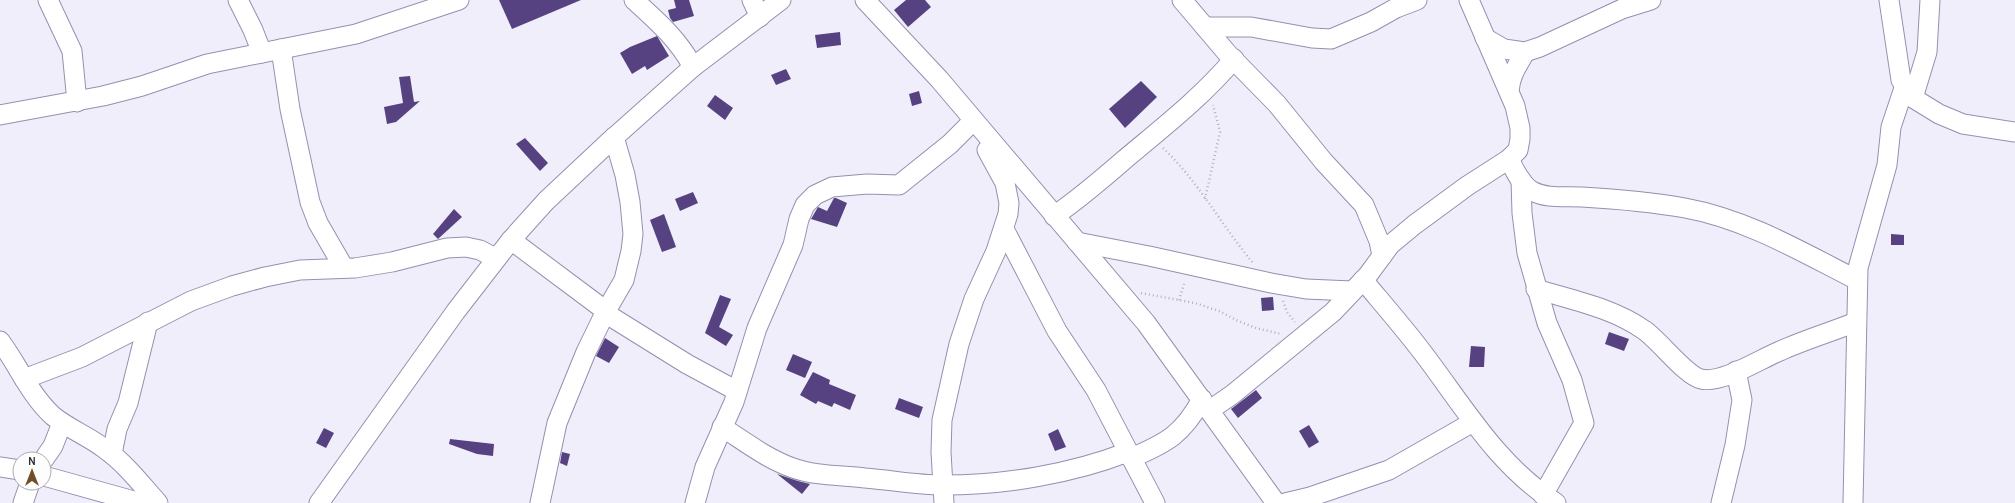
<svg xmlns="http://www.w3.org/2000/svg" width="2015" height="503" font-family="Karla,sans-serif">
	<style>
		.building { fill: #564281 }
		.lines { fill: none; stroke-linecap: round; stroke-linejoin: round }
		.minor-casing { stroke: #968fae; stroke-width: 21 }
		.path { stroke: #b4b1be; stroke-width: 2.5; stroke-dasharray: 1 3; stroke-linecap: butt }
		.minor { stroke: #fff; stroke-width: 19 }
	</style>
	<rect width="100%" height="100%" fill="#f1eefc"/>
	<!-- building -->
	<g class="building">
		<polygon points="499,0 581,0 512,29"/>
		<polygon points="674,0 689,0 694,16 673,22 670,18 668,10 676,8"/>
		<polygon points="906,0 925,0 931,7 908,27 894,10"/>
		<polygon points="840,32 841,45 817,48 815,35"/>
		<polygon points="657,36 669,56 647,70 645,66 632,74 620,53 630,47"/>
		<polygon points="786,69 791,79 776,85 771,75"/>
		<polygon points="410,76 414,102 420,101 396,122 387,124 384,107 403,103 399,77"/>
		<polygon points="1141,81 1157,97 1125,128 1109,109"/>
		<polygon points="919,91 922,103 912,106 909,94"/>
		<polygon points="715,95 733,108 725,120 707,106"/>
		<polygon points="525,138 548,163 540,171 516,144"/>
		<polygon points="693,192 698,203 680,211 675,199"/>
		<polygon points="834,198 836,198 847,203 837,227 811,219 818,207 827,211"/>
		<polygon points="454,209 462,217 438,239 433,234"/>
		<polygon points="664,214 676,247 662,252 650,220"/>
		<polygon points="1891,234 1904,235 1904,245 1891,245"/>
		<polygon points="720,295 731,299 719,327 733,335 726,346 705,333"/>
		<polygon points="1273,297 1274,310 1262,311 1261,298"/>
		<polygon points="1609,332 1629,339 1624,351 1605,344"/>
		<polygon points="605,338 619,347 609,363 596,356"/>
		<polygon points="1471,346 1485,347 1484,367 1469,367"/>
		<polygon points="793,354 812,362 805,378 786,370"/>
		<polygon points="813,372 830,380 829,384 856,395 850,410 834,403 832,407 818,401 816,404 800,395"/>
		<polygon points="1256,390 1262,398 1238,418 1231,409"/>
		<polygon points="899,398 923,407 919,418 895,409"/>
		<polygon points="1309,425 1319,442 1309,448 1299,431"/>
		<polygon points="324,428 334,433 326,448 316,443"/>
		<polygon points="1058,429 1066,447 1055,451 1048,434"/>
		<polygon points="450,439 494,444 493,456 477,454 449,444"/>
		<polygon points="562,452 570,454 567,466 560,463"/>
		<polygon points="777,474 798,481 810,484 802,494"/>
	</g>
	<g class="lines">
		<!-- minor casing -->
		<g class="minor-casing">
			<g id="minor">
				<polyline points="48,0 72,51 77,102"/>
				<polyline points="238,0 253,30 262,53"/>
				<path d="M634 0C657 21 678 39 693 67"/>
				<polyline points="752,0 760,17"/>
				<polyline points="865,0 939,79 1146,323 1276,503"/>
				<polyline points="1182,0 1227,53 1277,104 1324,162 1364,205 1379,241 1382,256"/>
				<polyline points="1889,0 1901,80 1913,98 1939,114 1963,124 2015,132"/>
				<polyline points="1205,27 1251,27 1312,38 1331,39 1371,22 1396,8 1417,0"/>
				<polyline points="1485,38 1504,49 1525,52 1540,47 1622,9 1651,0"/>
				<polyline points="281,49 290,109 310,202 318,223 344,268"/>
				<path d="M1509 91C1511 73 1517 67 1525 52"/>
				<polyline points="1913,98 1927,52 1930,0"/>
				<polyline points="0,115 103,96 142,86 207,64 356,34 459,0"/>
				<path d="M1509 159C1514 169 1521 185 1532 191 1547 199 1565 196 1582 197 1617 199 1651 202 1685 208 1746 219 1802 252 1857 280"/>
				<polyline points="1521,180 1522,213 1527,253 1547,323 1572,380 1584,423 1543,495"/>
				<path d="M1054 216C1079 199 1101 180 1124 160 1162 128 1201 98 1234 59"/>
				<polyline points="1004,229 1057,331 1096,390 1155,503"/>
				<polyline points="511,240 606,311"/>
				<polyline points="1077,242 1149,256 1271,283 1306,289 1352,291"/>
				<path d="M1363 280C1383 304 1404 328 1423 353 1464 407 1497 465 1556 503"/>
				<path d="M1536 289C1572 300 1613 308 1644 330 1659 340 1686 376 1701 379 1722 384 1760 359 1780 351 1804 340 1831 332 1856 322"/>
				<polyline points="605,313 687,364 737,391"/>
				<path d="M0 341C18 365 30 395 53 416 69 429 88 436 105 449 126 464 141 484 158 503"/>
				<polyline points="24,379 82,357 191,301 232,286 265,277 300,270 355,268 392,262 447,248 466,247 480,250 495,258"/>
				<polyline points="1210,410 1233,394 1333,312 1368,275 1390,245 1414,225 1467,186 1509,159 1518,150 1520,139 1520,128 1515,106 1469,0"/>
				<path d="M722 427C744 441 767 459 793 468 815 476 841 475 865 478 891 480 917 485 943 485 1005 485 1071 474 1128 452"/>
				<polyline points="112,454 117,429 128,403 148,322"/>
				<path d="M1131 458C1167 443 1183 434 1202 399"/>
				<polyline points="44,459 53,446 62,423"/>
				<polyline points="0,467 20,470"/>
				<polyline points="44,476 141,503"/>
				<polyline points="23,503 30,483"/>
				<polyline points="319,503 456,311 511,240 546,201 610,141 693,67 781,0"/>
				<polyline points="540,503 557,423 586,352 606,311 624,280 631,251 633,234 630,202 625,175 614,137"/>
				<polyline points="695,503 705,467 734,402 757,328 793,245 799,219 805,205 815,195 832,187 867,184 899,185 950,144 973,121"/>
				<polyline points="944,503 941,452 942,420 959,344 974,299 996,251 1008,214 1009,203 1005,183 987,150"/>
				<polyline points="1285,503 1310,497 1389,470 1473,422"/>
				<polyline points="1721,503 1735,445 1742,400 1736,371"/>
				<polyline points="1853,503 1858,268 1887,165 1891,127 1905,85"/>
			</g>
		</g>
		<!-- path -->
		<g class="path">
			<path d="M1163 148C1198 181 1222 226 1253 263"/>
			<polyline points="1205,199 1220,132 1213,105"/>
			<polyline points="1141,293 1195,303 1219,311 1238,321 1256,328 1281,334"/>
			<polyline points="1179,300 1185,281"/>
			<polyline points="1283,301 1287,312 1295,322"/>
		</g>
		<!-- minor -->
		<use href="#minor" class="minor"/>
	</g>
	<!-- north arrow -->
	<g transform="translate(32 471)"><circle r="19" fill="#fdfdfd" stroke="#aba9ae"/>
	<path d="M0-3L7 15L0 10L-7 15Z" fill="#714e27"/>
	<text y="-6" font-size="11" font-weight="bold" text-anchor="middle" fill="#2f2c38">N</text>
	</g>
</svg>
